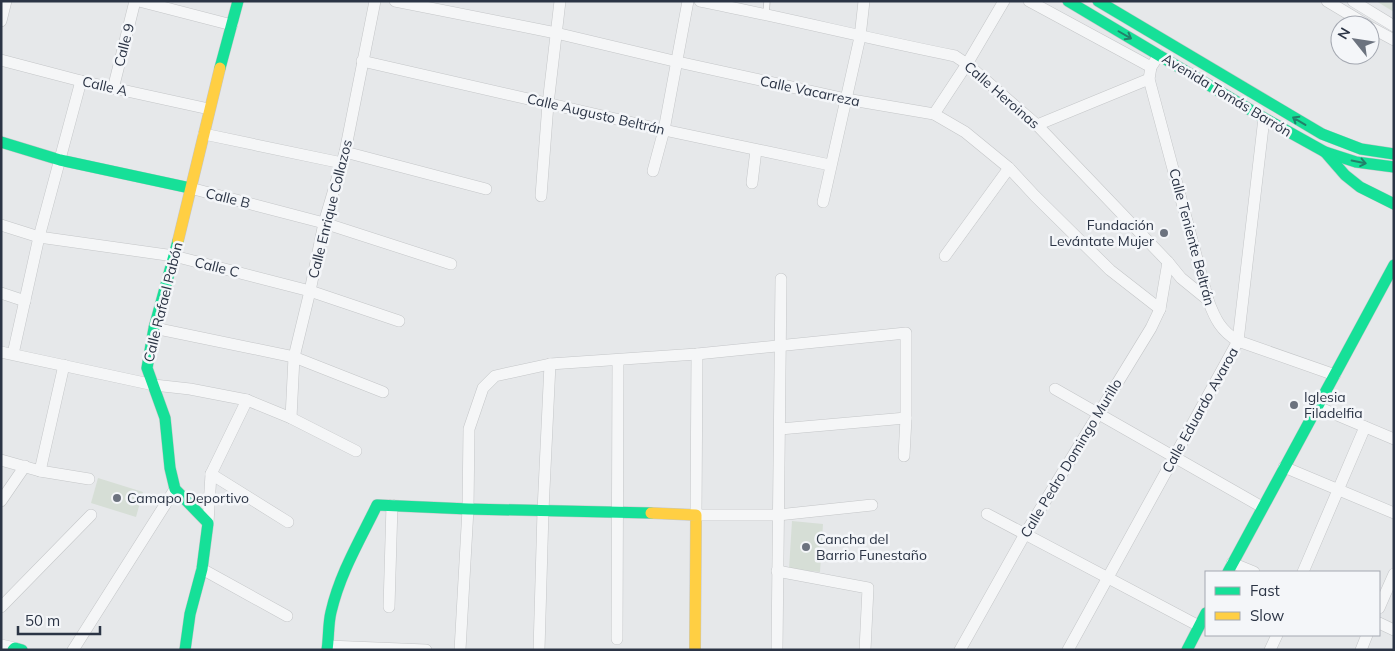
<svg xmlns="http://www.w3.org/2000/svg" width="1395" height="651" font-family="Mulish,sans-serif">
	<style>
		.green { fill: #d6ded6 }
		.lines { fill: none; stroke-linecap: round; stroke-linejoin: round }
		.lane-casing { stroke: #c4c6c8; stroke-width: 7 }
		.street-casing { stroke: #c4c6c8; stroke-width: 12 }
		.fast-casing { stroke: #c4c6c8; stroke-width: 12 }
		.slow-casing { stroke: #c4c6c8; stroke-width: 12 }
		.lane { stroke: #f5f6f7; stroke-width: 5.5 }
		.street { stroke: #f5f6f7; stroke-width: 11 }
		.fast { stroke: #16e098; stroke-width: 11 }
		.slow { stroke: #ffcf43; stroke-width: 11 }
		.oneway { stroke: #22816a }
		.poi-dot { fill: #6c737f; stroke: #f4f6f9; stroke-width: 2 }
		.labels { text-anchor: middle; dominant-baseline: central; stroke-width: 5; stroke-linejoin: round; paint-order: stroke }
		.street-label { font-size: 14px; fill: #2b3445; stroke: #f4f6f9 }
		.poi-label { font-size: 14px; fill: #2b3445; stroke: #f4f6f9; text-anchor: start }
	</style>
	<rect width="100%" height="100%" fill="#e6e8ea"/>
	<!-- green -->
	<g class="green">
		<polygon points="1376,1 1394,1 1394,12"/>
		<polygon points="98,478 143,492 136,517 91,503"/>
		<polygon points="792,521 823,524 820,572 789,569"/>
	</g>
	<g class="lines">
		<!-- lane casing -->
		<g class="lane-casing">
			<polyline id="lane" points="766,14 767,1"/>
		</g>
		<!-- street casing -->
		<g class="street-casing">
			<g id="street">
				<polyline points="139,1 232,25"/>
				<polyline points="395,1 556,33 678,62 846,99 934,114 965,132 1009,168 1035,196 1110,270 1160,309"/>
				<path d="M700 1C786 18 870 39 955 56L967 64 1037 125 1168 262 1181 278 1208 300"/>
				<polyline points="1029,1 1151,67"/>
				<polyline points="1327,1 1367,25"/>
				<polyline points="1353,1 1394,26"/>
				<polyline points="1,21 6,1"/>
				<polyline points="1370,27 1394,40"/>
				<path d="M1159 55 1151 67 1149 79 1208 300C1215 319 1221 331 1238 341L1335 375"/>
				<polyline points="1,60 81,81 209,109"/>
				<polyline points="362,61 664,130 830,165"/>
				<polyline points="113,89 135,1"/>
				<polyline points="934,114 967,64 1004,1"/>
				<polyline points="1037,125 1149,79"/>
				<polyline points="204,134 342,163"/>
				<polyline points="345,152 486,189"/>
				<polyline points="653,171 664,130 688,1"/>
				<polyline points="752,183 756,150"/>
				<polyline points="190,188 324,223 451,264"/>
				<polyline points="541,196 548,104 560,1"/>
				<polyline points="823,202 860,37 864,1"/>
				<polyline points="1,225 39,237 174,256 310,291 399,321"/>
				<polyline points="945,256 1009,168"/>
				<polyline points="1,293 25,301"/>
				<polyline points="154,328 294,357 383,392"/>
				<polyline points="1,352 154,385 190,389 247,400"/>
				<polyline points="13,354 39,237 81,81"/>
				<polyline points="697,354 696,515 778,515 872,505"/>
				<polyline points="1055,389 1262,507"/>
				<polyline points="1318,407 1394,439"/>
				<polyline points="291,418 294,357 310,291 324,223 345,152 375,1"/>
				<polyline points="780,429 906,418"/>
				<polyline points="1,460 40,471 89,479"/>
				<polyline points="1284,467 1394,513"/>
				<polyline points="40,471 64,365"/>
				<polyline points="211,474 288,522"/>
				<polyline points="1,501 25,466"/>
				<polyline points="987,514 1199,626"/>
				<polyline points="208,523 211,474 247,400 291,418 356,451"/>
				<polyline points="1232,563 1254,572"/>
				<polyline points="202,569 287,616"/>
				<polyline points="777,571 868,588 865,650"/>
				<polyline points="1303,572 1365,427"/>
				<polyline points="1,607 91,515"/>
				<polyline points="389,607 392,505"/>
				<polyline points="1379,608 1394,574"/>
				<polyline points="1379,623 1394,630"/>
				<polyline points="617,639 618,360"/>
				<polyline points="1,645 15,648"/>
				<polyline points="328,646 426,650"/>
				<polyline points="73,650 175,489"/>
				<polyline points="460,650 468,509 469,429 483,388 495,376 550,364 697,354 906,333 906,418 904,456"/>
				<polyline points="539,650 543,511 550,364"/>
				<polyline points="777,650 781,279"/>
				<polyline points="960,650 1025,534 1151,328 1160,309 1168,262"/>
				<polyline points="1068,650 1238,341 1264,118"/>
				<polyline points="1270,650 1277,635"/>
				<polyline points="1361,650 1367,635"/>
			</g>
		</g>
		<!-- fast casing -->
		<g class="fast-casing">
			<g id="fast">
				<polyline points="1068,1 1264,118 1325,152 1356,162 1394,167"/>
				<polyline points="1098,1 1322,134 1361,149 1394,154"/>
				<polyline points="220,68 238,1"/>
				<polyline points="1,142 60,160 190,188"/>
				<polyline points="1325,152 1345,175 1360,187 1394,204"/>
				<polyline points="178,241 154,328 147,368 165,418 170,468 175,489 208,523 202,569 190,614 185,650"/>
				<polyline points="1228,572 1394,265"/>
				<polyline points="13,650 15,648 22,650"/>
				<path d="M327 650C329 637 328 624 331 612 340 573 360 540 377 505L468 509 651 513"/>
				<polyline points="1187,650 1206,613"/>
			</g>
		</g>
		<!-- slow casing -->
		<g class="slow-casing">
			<g id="slow">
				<polyline points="178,241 220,68"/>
				<polyline points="651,513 696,515 695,650"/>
			</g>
		</g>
		<!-- lane -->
		<use href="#lane" class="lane"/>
		<!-- street -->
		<use href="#street" class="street"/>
		<!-- fast -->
		<use href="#fast" class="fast"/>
		<!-- slow -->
		<use href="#slow" class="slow"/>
	</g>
	<!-- one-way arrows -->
	<defs><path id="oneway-shaft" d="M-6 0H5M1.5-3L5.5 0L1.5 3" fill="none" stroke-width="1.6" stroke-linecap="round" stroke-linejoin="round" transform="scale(1.25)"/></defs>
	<g class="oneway">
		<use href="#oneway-shaft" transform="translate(1125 35) rotate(30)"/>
		<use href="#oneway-shaft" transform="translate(1299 121) rotate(-149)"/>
		<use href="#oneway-shaft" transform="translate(1359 162) rotate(11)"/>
	</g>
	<!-- markers -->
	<g class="poi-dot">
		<circle cx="1164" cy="233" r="5"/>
		<circle cx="1294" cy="405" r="5"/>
		<circle cx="117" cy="498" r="5"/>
		<circle cx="806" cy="547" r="5"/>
	</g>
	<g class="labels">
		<!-- street labels -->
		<g class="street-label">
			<text transform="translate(124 45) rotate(-76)">Calle 9</text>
			<text transform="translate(105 86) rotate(13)">Calle A</text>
			<text transform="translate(810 91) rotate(12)">Calle Vacarreza</text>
			<text transform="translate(1002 95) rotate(41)">Calle Heroinas</text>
			<text transform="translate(1227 95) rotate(31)">Avenida Tomás Barrón</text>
			<text transform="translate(596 114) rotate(13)">Calle Augusto Beltrán</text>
			<text transform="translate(228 198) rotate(14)">Calle B</text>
			<text transform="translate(330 209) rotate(-76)">Calle Enrique Collazos</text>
			<text transform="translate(1192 237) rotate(75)">Calle Teniente Beltrán</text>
			<text transform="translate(217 267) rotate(14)">Calle C</text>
			<text transform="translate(163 302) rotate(-76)">Calle Rafael Pabón</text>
			<text transform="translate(1200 410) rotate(-61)">Calle Eduardo Avaroa</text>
			<text transform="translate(1071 458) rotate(-59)">Calle Pedro Domingo Murillo</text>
		</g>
		<!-- poi labels -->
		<g class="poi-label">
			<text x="1154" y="225" text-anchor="end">Fundación<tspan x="1154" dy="16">Levántate Mujer</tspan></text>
			<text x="1304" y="397">Iglesia<tspan x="1304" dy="16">Filadelfia</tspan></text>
			<text x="127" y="498">Camapo Deportivo</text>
			<text x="816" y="539">Cancha del<tspan x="816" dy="16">Barrio Funestaño</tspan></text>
		</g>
	</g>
	<!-- border -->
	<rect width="1395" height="651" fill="none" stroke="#2b3445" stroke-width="5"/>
	<!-- legend -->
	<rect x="1205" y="571" width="175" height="65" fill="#f4f6f9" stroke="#a4a8b1"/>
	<rect x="1215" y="587" width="25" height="8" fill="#16e098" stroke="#a4a8b1"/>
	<text x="1250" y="596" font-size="15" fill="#2b3445">Fast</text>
	<rect x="1215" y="612" width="25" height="8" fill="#ffcf43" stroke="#a4a8b1"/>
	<text x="1250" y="621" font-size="15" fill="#2b3445">Slow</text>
	<!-- north arrow -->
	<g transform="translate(1355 40) rotate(300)"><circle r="24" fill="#f4f6f9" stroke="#a4a8b1"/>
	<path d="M0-4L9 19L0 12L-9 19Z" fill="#6c737f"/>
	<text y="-8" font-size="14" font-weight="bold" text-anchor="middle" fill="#2b3445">N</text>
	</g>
	<!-- scale -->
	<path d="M18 626v8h82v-8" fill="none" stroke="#2b3445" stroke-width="2.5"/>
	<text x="25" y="626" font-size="15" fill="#2b3445" stroke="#f4f6f9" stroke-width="4" paint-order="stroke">50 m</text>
</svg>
